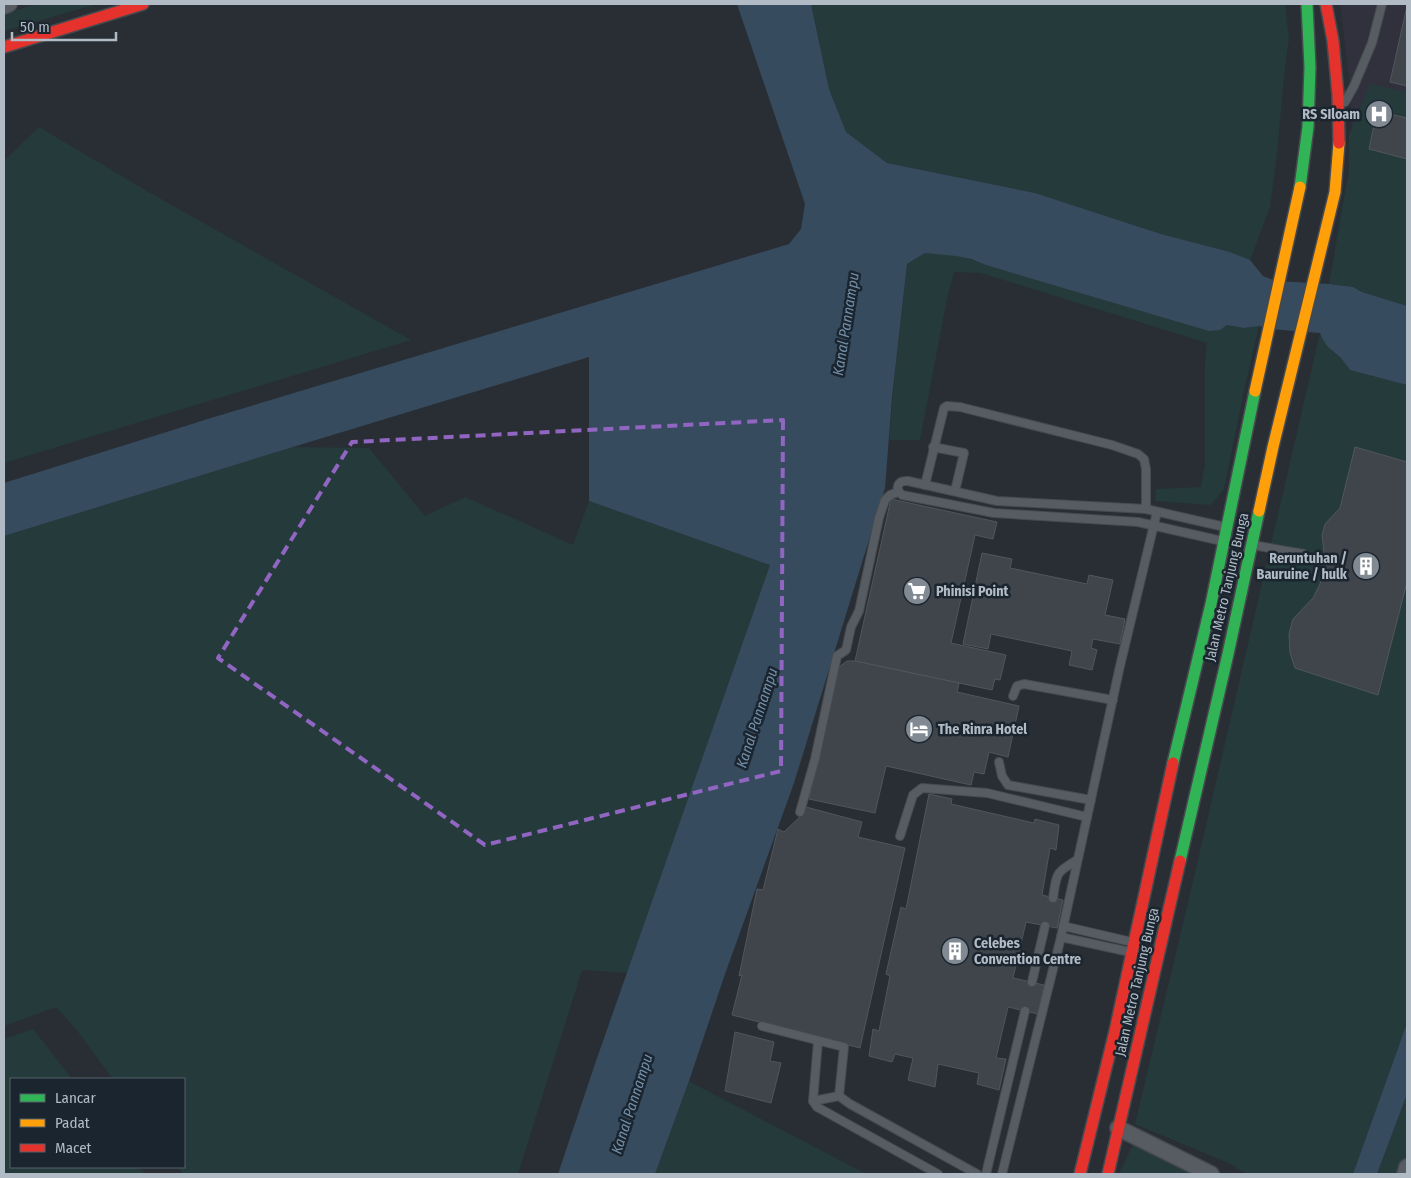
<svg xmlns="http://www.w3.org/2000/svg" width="1411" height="1178" font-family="'Fira Sans Condensed',sans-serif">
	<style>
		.medical { fill: #30313d }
		.green { fill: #253a3b }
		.water { fill: #374b5f }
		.building { fill: #40454b; stroke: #50565c }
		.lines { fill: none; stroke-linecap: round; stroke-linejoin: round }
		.lane-casing { stroke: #464a4f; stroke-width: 10 }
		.street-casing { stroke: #464a4f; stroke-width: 18 }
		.fast-casing { stroke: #464a4f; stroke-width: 14 }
		.slow-casing { stroke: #464a4f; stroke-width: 14 }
		.jam-casing { stroke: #464a4f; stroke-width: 14 }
		.lane { stroke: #575c63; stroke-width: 8 }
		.street { stroke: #575c63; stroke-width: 15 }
		.fast { stroke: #30b455; stroke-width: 11 }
		.slow { stroke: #ff9f0a; stroke-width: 11 }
		.jam { stroke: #e5322d; stroke-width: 11 }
		.marked { fill: none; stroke: #9165c2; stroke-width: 4; stroke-dasharray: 10 6; stroke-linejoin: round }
		.labels { text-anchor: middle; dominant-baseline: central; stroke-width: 5; stroke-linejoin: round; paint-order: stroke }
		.poi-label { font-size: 14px; font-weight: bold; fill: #b1bbc6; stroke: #1b252f; text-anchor: start }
		.street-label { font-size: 14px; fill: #b1bbc6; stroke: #1b252f }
		.water-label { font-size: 15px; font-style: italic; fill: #728fa9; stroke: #1b252f }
	</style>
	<rect width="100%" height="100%" fill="#282e34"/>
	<!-- medical -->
	<polygon class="medical" points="1340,4 1407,4 1407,165 1353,152 1349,76"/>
	<!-- green -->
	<g class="green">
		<polygon points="36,4 97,4 4,31 4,14"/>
		<polygon points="811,4 1285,4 1289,39 1285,66 1277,154 1270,207 1250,260 1230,252 1161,234 1035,193 887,163 846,132 829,89"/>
		<polygon points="1370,84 1407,92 1407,306 1362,292 1353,287 1329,284 1349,170 1349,135"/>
		<polygon points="39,127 145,190 411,340 4,463 4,161"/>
		<path d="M925 253C948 254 965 256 986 265L1220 330 1227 325 1244 328 1259 326 1245 386 1224 489 1211 505 1155 501 1156 489 1201 487 1205 464V365L1207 343 981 273 954 272 947 299 920 440H889L895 372 907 264Z"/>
		<polygon points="1320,333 1323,340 1334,353 1341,358 1350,370 1407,385 1407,1023 1353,1174 1247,1174 1231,1164 1135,1124 1191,890"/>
		<polygon points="293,447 369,448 425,516 465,497 573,545 589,501 770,565 627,973 582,970 518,1174 183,1174 178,1167 184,1167 184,1079 113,1079 76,1029 56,1007 4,1026 4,536"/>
		<polygon points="33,1029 72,1079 11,1079 11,1167 139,1167 145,1174 4,1174 4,1039"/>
		<polygon points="689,1081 698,1086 866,1174 655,1174"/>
		<polygon points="1407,1094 1407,1154 1400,1174 1377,1174"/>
		<polygon points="1133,1144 1194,1174 1119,1174"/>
	</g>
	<!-- water -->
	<g class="water">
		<polygon points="737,4 811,4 829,89 846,132 887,163 1035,193 1161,234 1230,252 1250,260 1263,276 1276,281 1329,284 1353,287 1362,292 1407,306 1407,385 1350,370 1341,358 1328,347 1323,340 1320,333 1270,329 1259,326 1244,328 1227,325 1220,330 1209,331 986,265 971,259 956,256 925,253 907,264 892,397 885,488 794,783 725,974 689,1081 655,1174 558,1174 596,1061 770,565 589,501 589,357 293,447 4,536 4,483 211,418 789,244 801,229 805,204"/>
		<polygon points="1407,1023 1407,1094 1377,1174 1353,1174"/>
	</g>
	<!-- building -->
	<g class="building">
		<polygon points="1407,6 1407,86 1390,82"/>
		<polygon points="1377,111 1407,118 1407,159 1369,149"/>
		<polygon points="1355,447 1407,462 1407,582 1378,695 1295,668 1290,653 1289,634 1293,619 1313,598 1320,584 1325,560 1322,535 1325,524 1340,508"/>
		<polygon points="891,499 997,522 993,539 975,535 951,643 1006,655 1000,680 995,679 992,690 855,661"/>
		<polygon points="982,553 1012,559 1010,568 1087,584 1089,575 1113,580 1105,615 1125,619 1120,644 1093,639 1091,648 1097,650 1092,670 1069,665 1072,651 991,634 988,649 963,644"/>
		<polygon points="847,661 855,661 959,683 957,692 1019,706 1008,757 989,752 984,774 974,772 971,785 886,766 875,813 809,799 839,667"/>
		<polygon points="929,794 952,799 951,804 1034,823 1035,819 1059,825 1056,850 1050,848 1042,895 1063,900 1057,928 1026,922 1013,978 1044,985 1038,1014 1008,1007 996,1058 1006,1059 999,1090 977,1084 979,1073 938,1064 935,1087 908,1080 913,1058 895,1054 892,1062 869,1056 873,1029 879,1031 890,976 886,974 901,907 906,909"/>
		<polygon points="806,807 862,822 858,837 905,848 860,1048 732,1015 742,975 739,976 757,889 763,890 778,829 784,832 805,812"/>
		<polygon points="735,1032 774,1042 770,1061 781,1063 771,1103 725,1091"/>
	</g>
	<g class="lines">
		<!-- lane casing -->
		<g class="lane-casing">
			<g id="lane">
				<polyline points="1345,102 1354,86 1372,43 1382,4"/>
				<polyline points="933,447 964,453 955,491"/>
				<polyline points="925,485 944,408 947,406 960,407 1112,445 1138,454 1144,459 1146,469 1146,509"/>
				<path d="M1222 541 1138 522 994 513 902 495C894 488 898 480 908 481L997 501 1146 509 1225 527"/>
				<polyline points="1253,545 1304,554"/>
				<polyline points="1013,696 1017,686 1024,684 1113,700"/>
				<polyline points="999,762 1002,776 1008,785 1091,800"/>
				<polyline points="800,812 815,759 837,656 846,650 851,627 859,611 879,518 885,500 890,495 898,492"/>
				<polyline points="900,836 913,795 922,788 987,793 1087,817"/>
				<path d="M1053 898C1057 873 1055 873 1077 860"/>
				<polyline points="1063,926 1132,942"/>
				<polyline points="1061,937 1130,952"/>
				<polyline points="1032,982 1045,926"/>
				<polyline points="762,1026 844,1047 839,1096"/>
				<polyline points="818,1041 813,1101 817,1107 938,1174"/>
				<polyline points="813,1101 839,1096 850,1104 977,1174"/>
				<polyline points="986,1174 1025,1011"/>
				<polyline points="1002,1174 1061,937 1120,666 1157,512"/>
			</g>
		</g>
		<!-- street casing -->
		<g class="street-casing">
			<g id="street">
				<polyline points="4,6 9,4"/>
				<polyline points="1118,1128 1211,1174"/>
				<polyline points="1405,1174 1407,1167"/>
			</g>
		</g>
		<!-- fast casing -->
		<g class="fast-casing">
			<g id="fast">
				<polyline points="1300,187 1308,127 1310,67 1307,4"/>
				<polyline points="1173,763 1211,604 1255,391"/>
				<polyline points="1180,861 1228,654 1259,511"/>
			</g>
		</g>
		<!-- slow casing -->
		<g class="slow-casing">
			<g id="slow">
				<polyline points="1255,391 1300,187"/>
				<polyline points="1259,511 1273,447 1335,192 1339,143"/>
			</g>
		</g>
		<!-- jam casing -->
		<g class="jam-casing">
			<g id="jam">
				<polyline points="1326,4 1333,41 1338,95 1339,143"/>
				<polyline points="4,47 143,4"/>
				<polyline points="1080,1174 1115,1031 1173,763"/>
				<polyline points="1108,1174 1180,861"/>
			</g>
		</g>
		<!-- lane -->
		<use href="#lane" class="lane"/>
		<!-- street -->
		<use href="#street" class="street"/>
		<!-- fast -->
		<use href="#fast" class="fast"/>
		<!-- slow -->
		<use href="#slow" class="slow"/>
		<!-- jam -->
		<use href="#jam" class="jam"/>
	</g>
	<!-- marked area -->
	<path class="marked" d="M783 420 781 771 485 845 218 658 352 442Z"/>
	<!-- icons -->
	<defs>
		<g id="hospital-disc" transform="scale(1.4375)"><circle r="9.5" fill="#818a93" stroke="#1b252f"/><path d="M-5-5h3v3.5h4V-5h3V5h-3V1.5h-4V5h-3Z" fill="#fff"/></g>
		<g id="building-disc" transform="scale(1.4375)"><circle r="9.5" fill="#818a93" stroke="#1b252f"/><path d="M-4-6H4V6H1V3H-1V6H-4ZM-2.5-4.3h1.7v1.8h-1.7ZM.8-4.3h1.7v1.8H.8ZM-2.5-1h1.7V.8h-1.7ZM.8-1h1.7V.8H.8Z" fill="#fff"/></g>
		<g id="supermarket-disc" transform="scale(1.4375)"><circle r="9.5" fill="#818a93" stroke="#1b252f"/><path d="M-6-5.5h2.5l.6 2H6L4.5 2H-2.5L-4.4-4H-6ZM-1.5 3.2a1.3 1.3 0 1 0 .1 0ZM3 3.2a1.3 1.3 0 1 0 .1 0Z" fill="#fff"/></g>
		<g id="hotel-disc" transform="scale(1.4375)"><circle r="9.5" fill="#818a93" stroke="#1b252f"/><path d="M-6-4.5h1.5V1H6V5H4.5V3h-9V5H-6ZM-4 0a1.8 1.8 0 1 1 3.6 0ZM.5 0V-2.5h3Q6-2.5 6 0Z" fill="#fff"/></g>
	</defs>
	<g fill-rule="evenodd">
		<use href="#hospital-disc" x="1379" y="114"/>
		<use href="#building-disc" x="1366" y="566"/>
		<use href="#supermarket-disc" x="917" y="591"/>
		<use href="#hotel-disc" x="919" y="729"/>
		<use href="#building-disc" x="955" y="951"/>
	</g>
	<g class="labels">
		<!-- poi labels -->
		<g class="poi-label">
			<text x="1360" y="114" text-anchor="end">RS SIloam</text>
			<text x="1347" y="558" text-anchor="end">Reruntuhan /<tspan x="1347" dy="16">Bauruine / hulk</tspan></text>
			<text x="936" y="591">Phinisi Point</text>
			<text x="938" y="729">The Rinra Hotel</text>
			<text x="974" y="943">Celebes<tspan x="974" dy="16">Convention Centre</tspan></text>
		</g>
		<!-- street labels -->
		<g class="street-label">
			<text transform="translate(1227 587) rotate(-77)">Jalan Metro Tanjung Bunga</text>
			<text transform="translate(1137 982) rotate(-77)">Jalan Metro Tanjung Bunga</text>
		</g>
		<!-- water labels -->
		<g class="water-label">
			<text transform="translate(846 324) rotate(-81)">Kanal Pannampu</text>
			<text transform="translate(757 718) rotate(-72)">Kanal Pannampu</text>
			<text transform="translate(632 1104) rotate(-72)">Kanal Pannampu</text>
		</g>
	</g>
	<!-- border -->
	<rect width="1411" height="1178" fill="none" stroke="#b1bbc6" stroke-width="10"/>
	<!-- legend -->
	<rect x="10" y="1078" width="175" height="90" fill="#1b252f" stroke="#57616b"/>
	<rect x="20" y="1094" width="25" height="8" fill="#30b455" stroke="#57616b"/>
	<text x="55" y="1103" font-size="15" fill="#b1bbc6">Lancar</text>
	<rect x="20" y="1119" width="25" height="8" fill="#ff9f0a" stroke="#57616b"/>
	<text x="55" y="1128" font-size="15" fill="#b1bbc6">Padat</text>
	<rect x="20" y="1144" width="25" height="8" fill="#e5322d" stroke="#57616b"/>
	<text x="55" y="1153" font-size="15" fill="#b1bbc6">Macet</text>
	<!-- scale -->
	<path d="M12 32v8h104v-8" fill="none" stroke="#b1bbc6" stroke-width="2.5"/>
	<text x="20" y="32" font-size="15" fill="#b1bbc6" stroke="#1b252f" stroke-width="4" paint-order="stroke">50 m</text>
</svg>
